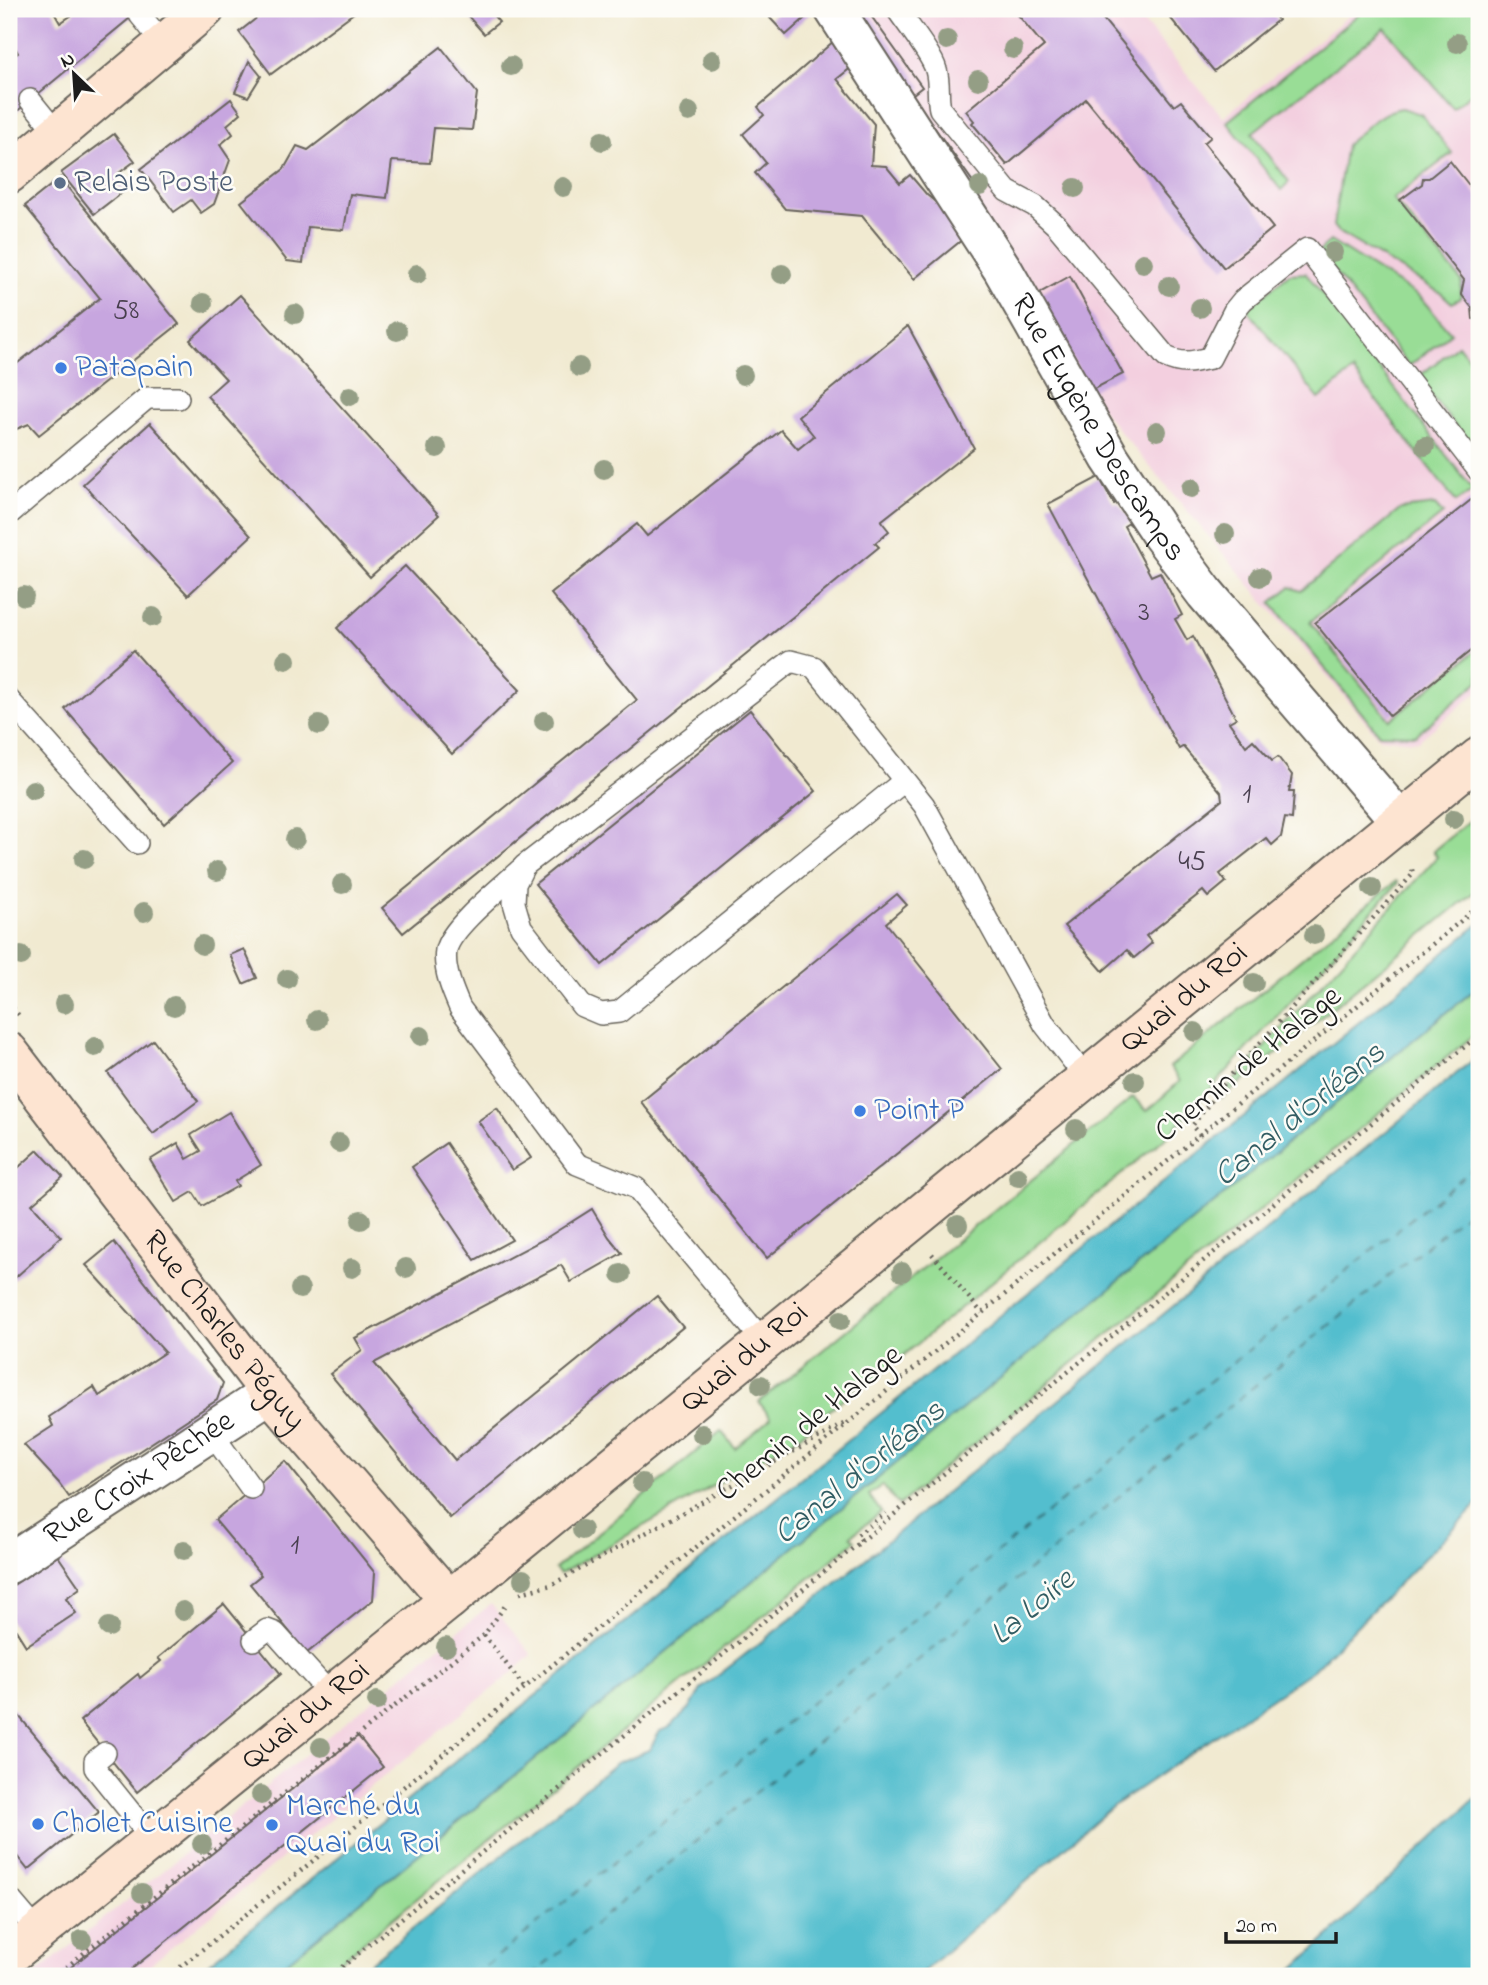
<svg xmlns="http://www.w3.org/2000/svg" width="1488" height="1985" font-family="'Indie Flower',sans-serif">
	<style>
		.built { fill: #f3cfdf }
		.green { fill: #99dd96; stroke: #5a7c59; stroke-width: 2 }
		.water { fill: #53bece; stroke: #386d75; stroke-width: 2 }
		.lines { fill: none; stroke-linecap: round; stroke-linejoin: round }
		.ferry { stroke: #325d63; stroke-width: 2; stroke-dasharray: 9 7; stroke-linecap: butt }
		.building { fill: #c7a6df }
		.lane-casing { stroke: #67645b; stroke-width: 24 }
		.street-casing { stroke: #67645b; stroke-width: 42 }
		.secondary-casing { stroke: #67645b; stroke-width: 42 }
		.path { stroke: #67645b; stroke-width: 4.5; stroke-dasharray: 2 5; stroke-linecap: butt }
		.lane { stroke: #fff; stroke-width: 21 }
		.street { stroke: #fff; stroke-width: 38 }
		.secondary { stroke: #fde4d1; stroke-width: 38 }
		.tree { fill: #949e85 }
		.service-dot { fill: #5c6f8a; stroke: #fdfcf7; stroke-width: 2.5 }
		.shop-dot { fill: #3f7fe0; stroke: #fdfcf7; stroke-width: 2.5 }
		.labels { text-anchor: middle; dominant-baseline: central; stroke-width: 5; stroke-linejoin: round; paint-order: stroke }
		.number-label { font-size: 28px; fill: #473e4d }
		.service-label { font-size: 32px; fill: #4e5e75; stroke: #fdfcf7; text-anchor: start }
		.shop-label { font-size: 32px; fill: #366cbe; stroke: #fdfcf7; text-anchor: start }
		.street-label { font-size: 32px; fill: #1c1c1c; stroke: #fdfcf7 }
		.water-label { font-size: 33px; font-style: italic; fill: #325d63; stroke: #fdfcf7 }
	</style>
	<rect width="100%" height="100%" fill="#fdfcf7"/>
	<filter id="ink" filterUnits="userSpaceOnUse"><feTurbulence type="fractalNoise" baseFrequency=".0143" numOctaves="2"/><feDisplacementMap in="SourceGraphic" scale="14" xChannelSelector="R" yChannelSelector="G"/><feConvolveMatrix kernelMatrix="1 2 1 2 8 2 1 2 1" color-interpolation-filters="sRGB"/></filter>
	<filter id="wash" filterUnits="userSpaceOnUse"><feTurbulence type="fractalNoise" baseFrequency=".00686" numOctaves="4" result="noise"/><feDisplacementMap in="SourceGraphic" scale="28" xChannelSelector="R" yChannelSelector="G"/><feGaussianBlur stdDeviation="1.57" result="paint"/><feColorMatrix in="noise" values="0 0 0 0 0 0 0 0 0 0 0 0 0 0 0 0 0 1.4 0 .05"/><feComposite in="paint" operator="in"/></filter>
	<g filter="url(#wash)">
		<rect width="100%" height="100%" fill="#f1ead1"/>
		<!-- built -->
		<g class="built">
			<polygon points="839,9 1133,9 1223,117 1357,9 1479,9 1479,691 1418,741 1379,738 1096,403"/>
			<polygon points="491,1604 532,1655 512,1673 136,1976 33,1976"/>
		</g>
		<!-- green -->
		<g class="green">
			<polygon points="1365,9 1479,9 1479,87 1453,108 1385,28 1252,133 1289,182 1281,190 1227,122"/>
			<path d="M1402 108 1421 114 1452 153 1393 199 1462 281 1460 298 1452 303 1442 294 1338 232 1333 226 1346 145C1363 131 1379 111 1402 108Z"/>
			<polygon points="1330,241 1420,297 1451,333 1409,366 1319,252"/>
			<polygon points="1306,273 1473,490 1456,502 1353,371 1319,399 1247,309 1289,274"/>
			<polygon points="1458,345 1479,371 1479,456 1417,378"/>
			<polygon points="1435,505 1443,514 1310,622 1390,720 1479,648 1479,681 1416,735 1379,734 1271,603 1290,587 1301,591 1401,509"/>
			<polygon points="1479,813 1479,888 1222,1098 1220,1096 1437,857 1433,851"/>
			<polygon points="1396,881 1398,883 1171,1133 873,1381 866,1379 798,1437 560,1574 555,1569 721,1431 735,1448 771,1418 759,1402 1133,1097 1147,1111 1180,1081 1170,1067"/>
			<polygon points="1479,986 1479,1031 899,1505 882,1485 869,1495 881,1512 851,1536 855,1541 322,1976 270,1976"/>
		</g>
		<!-- water -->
		<g class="water">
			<polygon points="1479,924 1479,986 270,1976 193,1976"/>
			<polygon points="1479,1055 1479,1503 1313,1670 1113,1806 918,1976 354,1976 616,1763 649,1750 660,1731 670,1727 690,1708 702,1688 819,1597"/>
			<polygon points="1479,1795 1479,1976 1286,1976"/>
		</g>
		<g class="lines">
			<!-- ferry -->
			<g class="ferry">
				<polyline points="473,1976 1479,1164"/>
				<polyline points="531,1976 1479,1203"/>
			</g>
		</g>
		<g id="blocks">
			<!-- building -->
			<g class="building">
				<polygon points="9,9 52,9 60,23 75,13 71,9 146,9 140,15 129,19 9,118 9,59 18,53 9,36"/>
				<polygon points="268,9 359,9 271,74 239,32"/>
				<polygon points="475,9 488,9 499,22 484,34 467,15"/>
				<polygon points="781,9 811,9 813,11 786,35 770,18"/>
				<polygon points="845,9 866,9 922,87 904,101"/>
				<polygon points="1013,9 1095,9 1174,106 1181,101 1211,137 1204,143 1273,228 1224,268 1086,99 1007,165 972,123 974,121 966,111 1044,46"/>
				<polygon points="1163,9 1270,9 1278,20 1214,71"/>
				<polygon points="835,40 853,66 837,79 874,124 871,165 886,166 900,183 910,175 927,195 939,205 963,239 914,279 862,216 785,209 755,173 766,163 743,134 764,115 758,107"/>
				<polygon points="441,47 477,93 472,130 434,128 430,163 392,161 387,198 350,194 344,230 308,227 303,263 287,261 241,202 284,169 297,146 308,150"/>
				<polygon points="249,61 261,76 248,97 235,92"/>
				<polygon points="231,99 241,113 227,125 233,134 220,145 230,160 214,204 201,213 191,200 174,212 141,169"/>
				<polygon points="915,100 978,189 971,194"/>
				<polygon points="114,134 135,161 119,173 129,187 94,214 61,173"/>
				<polygon points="1450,161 1479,198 1479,320 1473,319 1472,308 1461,294 1464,280 1400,200 1422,184 1423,178 1429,178"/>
				<polygon points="60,178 179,324 39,435 29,424 9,432 9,370 100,298 25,206"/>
				<polygon points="1070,276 1123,374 1090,391 1038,294"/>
				<polygon points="240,295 439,515 370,577 207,396 226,379 190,340"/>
				<polygon points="908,326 974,448 881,521 889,531 875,543 879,547 403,933 382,908 637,700 551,594 637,524 647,536 781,430 798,449 814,436 798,416"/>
				<polygon points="150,423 251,536 188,595 83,484"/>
				<polygon points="1099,477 1114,504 1117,502 1132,521 1124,526 1151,576 1160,572 1182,615 1175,619 1187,640 1193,636 1236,718 1229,722 1246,746 1253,740 1272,761 1278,757 1292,775 1289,792 1294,792 1292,819 1285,818 1281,837 1272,845 1266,838 1220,874 1226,882 1208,897 1203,891 1146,936 1152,943 1134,958 1127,950 1103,971 1064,926 1222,800 1221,792 1184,748 1185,747 1184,746 1179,749 1048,504"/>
				<polygon points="1476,496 1479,500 1479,644 1390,716 1315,623"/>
				<polygon points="405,566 520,690 452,754 337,628"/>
				<polygon points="133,650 232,763 164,824 65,709"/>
				<polygon points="750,710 816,791 602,965 535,884"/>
				<polygon points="897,894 907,905 886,923 1002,1069 767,1258 641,1102"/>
				<polygon points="244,949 257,978 243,984 230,955"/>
				<polygon points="153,1040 198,1101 153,1134 108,1073"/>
				<polygon points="497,1108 531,1158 512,1170 478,1121"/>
				<polygon points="229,1112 261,1165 235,1181 238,1186 202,1206 193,1192 176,1202 150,1160 178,1143 187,1159 201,1151 191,1135"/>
				<polygon points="446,1143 512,1240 475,1260 412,1167"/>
				<polygon points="38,1150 63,1177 32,1204 61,1237 9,1283 9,1176"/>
				<polygon points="592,1209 609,1237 622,1253 571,1282 561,1265 374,1363 455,1460 657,1296 683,1327 450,1518 330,1374 362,1350 355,1338 546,1238"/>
				<polygon points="114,1242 223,1383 217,1400 69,1497 59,1483 24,1445 53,1426 49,1417 94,1387 99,1396 165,1352 86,1265"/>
				<polygon points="285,1461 375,1573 373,1600 307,1653 250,1584 261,1575 215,1520"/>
				<polygon points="58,1556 80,1588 66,1598 76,1613 26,1646 9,1619 9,1588"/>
				<polygon points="224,1604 281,1674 137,1792 80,1721 138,1674 140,1678 161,1661 158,1658"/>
				<polygon points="9,1704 99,1812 28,1870 9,1846"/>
				<polygon points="358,1736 383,1767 123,1976 60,1976"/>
			</g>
		</g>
	</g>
	<g filter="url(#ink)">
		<use href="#blocks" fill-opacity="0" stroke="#67645b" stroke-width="2"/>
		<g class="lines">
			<!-- lane casing -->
			<g class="lane-casing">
				<g id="lane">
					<path d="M897 9C907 24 932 55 936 70 940 83 937 96 940 109L1007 191 1035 206 1057 226 1166 357C1183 365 1193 362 1210 358L1234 311 1243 300 1307 249 1479 471"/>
					<polyline points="140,15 163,43"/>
					<polyline points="30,100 56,132"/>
					<polyline points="9,514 147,398 178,398"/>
					<polyline points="9,700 137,843"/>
					<polyline points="904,781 619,1012 601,1014 582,1006 521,927 514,903 515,884 524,866 791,661 814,667 924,805 1045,1025 1087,1079"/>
					<path d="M520 870C502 887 451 927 446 950 443 969 453 992 460 1008L577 1164 636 1188 764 1342"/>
					<polyline points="210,1431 251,1488"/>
					<polyline points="254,1640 267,1630 275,1633 331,1695"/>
					<polyline points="105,1753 95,1761 95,1768 152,1839"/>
					<polyline points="9,1898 38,1932"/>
				</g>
			</g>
			<!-- street casing -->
			<g class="street-casing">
				<g id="street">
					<path id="s1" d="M834 9 1003 270 1110 458 1160 533 1205 593 1400 821"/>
					<path id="s2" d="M9 1564 270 1393"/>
				</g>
			</g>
			<!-- secondary casing -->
			<g class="secondary-casing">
				<g id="secondary">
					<polyline points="9,174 205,9"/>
					<path id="s3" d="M9 1052 270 1393 449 1600"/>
					<path id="s4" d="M9 1956 449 1600 1479 757"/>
				</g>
			</g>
			<!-- path -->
			<g class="path">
				<polyline points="9,1002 19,1016"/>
				<polyline points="1200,1135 1192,1126 1230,1076 1413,874 1411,865"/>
				<polyline points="932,1254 982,1313"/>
				<polyline points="861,1540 857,1535 886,1513"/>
				<polyline points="520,1593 551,1585 847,1422"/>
				<polyline points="484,1635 524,1687"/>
				<polyline points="55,1976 484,1635 505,1606"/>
				<polyline points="169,1976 329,1848 1479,906"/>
				<polyline points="331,1976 1479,1035"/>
			</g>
			<!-- lane -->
			<use href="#lane" class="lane"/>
			<!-- street -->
			<use href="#street" class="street"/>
			<!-- secondary -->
			<use href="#secondary" class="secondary"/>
		</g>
		<!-- trees -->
		<g class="tree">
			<circle cx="947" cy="40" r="10"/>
			<circle cx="1457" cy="43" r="10"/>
			<circle cx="1013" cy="49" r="10"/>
			<circle cx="712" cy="60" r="10"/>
			<circle cx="511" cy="66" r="10"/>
			<circle cx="978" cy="80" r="10"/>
			<circle cx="689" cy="112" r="10"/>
			<circle cx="602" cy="141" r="10"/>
			<circle cx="980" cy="186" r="10"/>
			<circle cx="563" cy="187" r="10"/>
			<circle cx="1075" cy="188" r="10"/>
			<circle cx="1333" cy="252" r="10"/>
			<circle cx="1143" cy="263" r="10"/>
			<circle cx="417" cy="274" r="10"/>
			<circle cx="782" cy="274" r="10"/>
			<circle cx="1169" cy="286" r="10"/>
			<circle cx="203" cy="303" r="10"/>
			<circle cx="1200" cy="308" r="10"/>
			<circle cx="295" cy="314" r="10"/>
			<circle cx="397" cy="331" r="10"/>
			<circle cx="579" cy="367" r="10"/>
			<circle cx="743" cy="375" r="10"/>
			<circle cx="350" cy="396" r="10"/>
			<circle cx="1157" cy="431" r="10"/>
			<circle cx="1425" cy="446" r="10"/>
			<circle cx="437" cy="448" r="10"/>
			<circle cx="604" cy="469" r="10"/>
			<circle cx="1191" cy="488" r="10"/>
			<circle cx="1225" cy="534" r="10"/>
			<circle cx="1260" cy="577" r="10"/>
			<circle cx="24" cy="596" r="10"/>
			<circle cx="153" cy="617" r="10"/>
			<circle cx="286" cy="660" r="10"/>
			<circle cx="544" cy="721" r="10"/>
			<circle cx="319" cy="725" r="10"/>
			<circle cx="33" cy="790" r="10"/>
			<circle cx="1454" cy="819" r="10"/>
			<circle cx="295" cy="839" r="10"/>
			<circle cx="84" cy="859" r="10"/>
			<circle cx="217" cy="871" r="10"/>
			<circle cx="342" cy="884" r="10"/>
			<circle cx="1372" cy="888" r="10"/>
			<circle cx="144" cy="912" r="10"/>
			<circle cx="1314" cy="935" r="10"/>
			<circle cx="202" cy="945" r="10"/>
			<circle cx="21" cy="956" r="10"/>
			<circle cx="287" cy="979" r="10"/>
			<circle cx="1254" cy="983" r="10"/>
			<circle cx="64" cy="1004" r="10"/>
			<circle cx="174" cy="1006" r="10"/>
			<circle cx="317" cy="1020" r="10"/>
			<circle cx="1195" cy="1032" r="10"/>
			<circle cx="421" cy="1036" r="10"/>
			<circle cx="95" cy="1047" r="10"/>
			<circle cx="1135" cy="1081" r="10"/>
			<circle cx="1076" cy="1129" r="10"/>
			<circle cx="339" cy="1143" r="10"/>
			<circle cx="1018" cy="1177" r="10"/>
			<circle cx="361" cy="1220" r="10"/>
			<circle cx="958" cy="1225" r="10"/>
			<circle cx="352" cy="1268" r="10"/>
			<circle cx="406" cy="1268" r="10"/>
			<circle cx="902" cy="1272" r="10"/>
			<circle cx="621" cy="1274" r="10"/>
			<circle cx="300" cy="1289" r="10"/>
			<circle cx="841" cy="1320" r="10"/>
			<circle cx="761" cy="1385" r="10"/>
			<circle cx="702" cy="1434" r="10"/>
			<circle cx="642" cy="1483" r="10"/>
			<circle cx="582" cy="1530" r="10"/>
			<circle cx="184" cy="1550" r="10"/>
			<circle cx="523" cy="1579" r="10"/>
			<circle cx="183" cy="1611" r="10"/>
			<circle cx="109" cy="1627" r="10"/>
			<circle cx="446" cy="1647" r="10"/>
			<circle cx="377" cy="1701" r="10"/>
			<circle cx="321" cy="1747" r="10"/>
			<circle cx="261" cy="1795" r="10"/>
			<circle cx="202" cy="1844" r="10"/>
			<circle cx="142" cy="1893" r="10"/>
			<circle cx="82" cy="1940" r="10"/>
		</g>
	</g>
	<!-- markers -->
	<circle class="service-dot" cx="60" cy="183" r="7"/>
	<g class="shop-dot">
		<circle cx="61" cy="368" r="7"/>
		<circle cx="860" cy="1111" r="7"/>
		<circle cx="38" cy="1824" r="7"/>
		<circle cx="272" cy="1825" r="7"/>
	</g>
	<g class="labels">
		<!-- number labels -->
		<g class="number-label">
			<text x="126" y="311">58</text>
			<text x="1144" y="613">3</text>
			<text x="1247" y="795">1</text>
			<text x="1192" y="862">45</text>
			<text x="295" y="1546">1</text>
		</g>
		<!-- service labels -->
		<g class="service-label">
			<text x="74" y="183">Relais Poste</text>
		</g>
		<!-- shop labels -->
		<g class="shop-label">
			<text x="75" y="368">Patapain</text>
			<text x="874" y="1111">Point P</text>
			<text x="286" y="1807">Marché du<tspan x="286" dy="37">Quai du Roi</tspan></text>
			<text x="52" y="1824">Cholet Cuisine</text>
		</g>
		<!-- street labels -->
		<g class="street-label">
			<text stroke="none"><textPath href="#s1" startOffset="495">Rue Eugène Descamps</textPath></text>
			<text stroke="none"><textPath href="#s4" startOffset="1516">Quai du Roi</textPath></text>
			<text transform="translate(1249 1065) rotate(-39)">Chemin de Halage</text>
			<text stroke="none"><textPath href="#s3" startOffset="352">Rue Charles Péguy</textPath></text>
			<text stroke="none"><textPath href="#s4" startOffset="948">Quai du Roi</textPath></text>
			<text transform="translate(810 1424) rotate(-39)">Chemin de Halage</text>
			<text stroke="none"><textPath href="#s2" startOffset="156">Rue Croix Pêchée</textPath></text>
			<text stroke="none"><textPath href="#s4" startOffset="382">Quai du Roi</textPath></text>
		</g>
		<!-- water labels -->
		<g class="water-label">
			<text transform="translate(1300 1115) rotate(-39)">Canal d'Orléans</text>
			<text transform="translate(860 1473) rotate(-39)">Canal d'Orléans</text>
			<text transform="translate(1033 1608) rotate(-40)">La Loire</text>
		</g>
	</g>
	<!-- margin -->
	<rect width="1488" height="1985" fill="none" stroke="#fdfcf7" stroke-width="35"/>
	<!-- north arrow -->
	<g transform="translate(74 74) rotate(335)" stroke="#fdfcf7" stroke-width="5" paint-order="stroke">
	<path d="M0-5L12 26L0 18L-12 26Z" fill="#1c1c1c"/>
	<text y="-10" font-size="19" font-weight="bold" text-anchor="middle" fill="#1c1c1c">N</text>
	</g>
	<!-- scale -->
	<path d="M1226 1932v10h110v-10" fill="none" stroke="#1c1c1c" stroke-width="3.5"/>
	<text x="1236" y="1932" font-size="21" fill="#1c1c1c" stroke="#fdfcf7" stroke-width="5" paint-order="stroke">20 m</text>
</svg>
